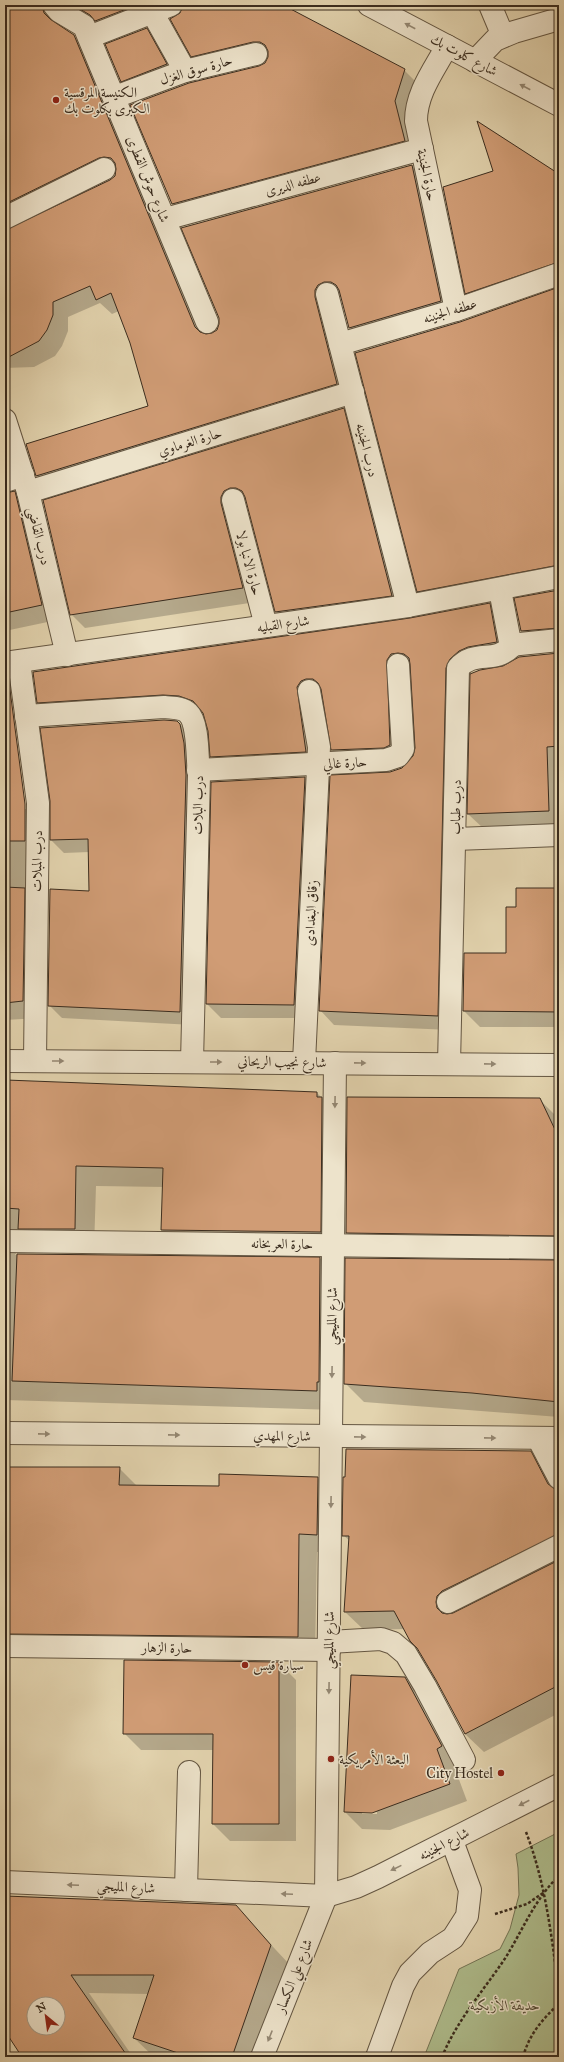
<svg xmlns="http://www.w3.org/2000/svg" width="564" height="2062" font-family="'IM FELL Great Primer',Amiri,serif">
	<style>
		.green { fill: #afbe8e; stroke: #747556 }
		.shadow { fill: #0003; fill-rule: evenodd }
		.building { fill: #d09c75; stroke: #3a2c1e; fill-rule: evenodd }
		.lines { fill: none; stroke-linecap: round; stroke-linejoin: round }
		.minor-casing { stroke: #645642; stroke-width: 24 }
		.path { stroke: #3a2c1e; stroke-width: 2.5; stroke-dasharray: 3 2; stroke-linecap: butt }
		.minor { stroke: #ede3cb; stroke-width: 22 }
		.oneway { fill: #948874 }
		.poi-dot { fill: #8f2418; stroke: #ede3cb; stroke-width: 1.5 }
		.labels { text-anchor: middle; dominant-baseline: central; stroke-width: 3; stroke-linejoin: round; paint-order: stroke }
		.street-label { font-size: 14px; fill: #3a2c1e; stroke: #ede3cb }
		.poi-label { font-size: 14px; fill: #3a2c1e; stroke: #ede3cb; text-anchor: start }
		.park-label { font-size: 14px; font-style: italic; fill: #514934; stroke: #ede3cb }
	</style>
	<rect width="100%" height="100%" fill="#e3d4af"/>
	<filter id="stains"><feTurbulence type="fractalNoise" baseFrequency=".005" numOctaves="4"/><feColorMatrix values="0 0 0 0 .2 0 0 0 0 .09 0 0 0 0 .02 0 0 0 .5 -.17"/></filter>
	<radialGradient id="worn" r=".72"><stop offset=".6" stop-color="#630" stop-opacity="0"/><stop offset="1" stop-color="#630" stop-opacity=".3"/></radialGradient>
	<!-- green -->
	<polygon class="green" points="559,1832 559,2057 424,2057 459,1969 500,1949 510,1929 519,1895 518,1868 516,1854"/>
	<!-- shadow -->
	<g class="shadow">
		<path d="M5 5H281L404 70 420 86V156L188 219 172 204 260 67 266 64 270 57 208 72 192 56 181 14 184 8 112 36 57 17 58 26 73 35 89 51 207 335 213 334 412 166 428 181 456 317 365 343 350 328 342 297H339L333 301 352 399 52 491 37 476 27 444 149 407 131 342 119 311 112 314 100 303 68 317V331L62 346 55 356 34 367 5 368ZM117 172 110 181 8 231 15 222Z"/>
		<polygon points="146,29 159,42 179,77 134,93 121,81"/>
		<polygon points="559,176 559,282 482,309 466,293"/>
		<polygon points="559,288 559,583 434,607 418,591 460,323"/>
		<polygon points="5,404 11,427 11,488 8,493 14,492 30,508 57,620 5,631"/>
		<polygon points="343,409 357,423 405,609 290,625 276,612 247,501 244,501 256,602 85,628 71,614 44,501"/>
		<polygon points="559,591 559,645 538,647 522,631"/>
		<polygon points="489,604 504,618 511,656 464,673 451,1030 334,1025 320,1010 390,773 403,769 414,757 416,748 412,666 405,669 404,760 347,764 332,750 322,692 315,696 320,766 225,771 211,756 209,731 204,712 178,708 52,716 38,702 410,619"/>
		<polygon points="559,654 559,827 484,829 468,814 503,667"/>
		<path d="M5 676H8L25 693 40 1018 5 1020ZM9 688H11L27 809H25Z"/>
		<polygon points="178,722 191,735 193,1025 62,1018 49,1005 90,892 89,852 64,853 51,840"/>
		<polygon points="305,778 318,792 308,1018 221,1018 207,1004 212,783"/>
		<polygon points="559,889 559,1027 480,1027 464,1011 465,954 507,954 517,908"/>
		<polygon points="5,1081 317,1093 342,1118 340,1252 182,1250 162,1230 164,1187 96,1186 94,1249 19,1250 15,1255 320,1258 340,1279 336,1410 5,1400"/>
		<polygon points="539,1099 559,1119 559,1253 365,1251 347,1232"/>
		<polygon points="559,1262 559,1417 364,1402 345,1383"/>
		<polygon points="530,1452 549,1470 559,1490 559,1713 484,1752 465,1734 437,1679 405,1629 364,1630 345,1612 350,1541 343,1535"/>
		<polygon points="5,1467 119,1468 137,1486 220,1487 318,1478 336,1496 335,1553 317,1552 315,1655 5,1652"/>
		<polygon points="279,1663 296,1680 296,1841 230,1841 213,1824 213,1750 141,1750 124,1733"/>
		<path d="M405 1678 422 1696 459 1763 454 1766 467 1801 390 1830 362 1829 345 1812ZM362 1812H377V1814H362Z"/>
		<path d="M5 1897 235 1906 290 1965 257 2057H154L134 2038 149 1994 89 1993 133 2057H23L5 2031ZM34 2004H58V2028H34Z"/>
	</g>
	<!-- building -->
	<g class="building">
		<polygon points="5,5 42,5 44,13 50,19 74,35 195,327 200,332 206,334 212,333 217,330 219,324 219,318 181,228 412,165 441,301 349,328 339,290 336,285 331,282 324,282 318,285 315,290 315,297 337,384 36,476 26,444 148,406 130,343 111,293 96,300 90,286 53,302 53,315 47,330 39,341 5,359 5,230 110,180 115,176 116,169 115,163 111,158 104,157 99,158 5,204"/>
		<polygon points="73,5 137,5 95,21 90,15"/>
		<polygon points="183,5 283,5 405,69 395,101 405,141 172,204 130,105 189,83 259,66 265,63 268,57 268,51 265,45 260,42 253,42 191,57 170,19 180,13"/>
		<polygon points="147,28 167,64 121,82 105,44"/>
		<polygon points="477,121 559,174 559,262 465,294 443,187 493,171"/>
		<polygon points="559,287 559,565 417,592 355,353 460,322"/>
		<polygon points="344,408 392,596 275,612 245,497 242,491 236,488 230,488 224,491 221,497 221,503 243,588 70,615 43,500"/>
		<polygon points="15,491 42,605 5,613 5,493"/>
		<polygon points="559,590 559,628 521,631 514,598"/>
		<polygon points="490,603 497,642 468,647 459,651 450,659 446,668 438,1016 319,1011 330,775 390,772 402,768 413,756 415,748 410,664 409,658 404,654 398,653 391,654 387,660 390,745 384,748 331,750 321,689 318,683 313,679 306,679 301,681 297,687 306,752 210,757 208,731 203,713 193,701 179,696 163,695 37,703 33,672 410,618"/>
		<polygon points="559,653 559,746 547,747 549,811 467,814 470,674 480,670 503,666 519,657"/>
		<polygon points="5,675 8,675 25,804 25,841 5,841"/>
		<polygon points="164,720 177,721 180,724 184,743 186,775 180,1012 48,1006 50,889 89,891 88,839 50,840 50,801 40,728"/>
		<polygon points="305,777 294,1005 206,1004 211,782"/>
		<polygon points="5,887 25,888 23,1001 5,1003"/>
		<polygon points="516,888 559,888 559,1012 463,1011 464,953 506,953 506,907 516,907"/>
		<polygon points="6,1080 317,1092 317,1097 322,1097 321,1232 161,1230 163,1168 76,1166 75,1229 18,1229 19,1209 5,1208"/>
		<polygon points="347,1097 540,1098 559,1138 559,1236 346,1233"/>
		<polygon points="17,1254 320,1257 319,1382 317,1382 317,1391 12,1381"/>
		<polygon points="345,1258 559,1260 559,1402 472,1393 344,1384"/>
		<polygon points="346,1449 531,1451 548,1484 557,1490 559,1494 559,1534 442,1591 437,1596 436,1602 437,1608 442,1613 447,1614 453,1613 559,1560 559,1685 465,1734 436,1680 417,1648 410,1641 394,1611 344,1612 349,1536 342,1536 343,1477 345,1477"/>
		<polygon points="8,1467 120,1467 119,1485 219,1486 219,1474 318,1477 317,1535 299,1534 298,1637 5,1634"/>
		<polygon points="124,1660 279,1662 279,1824 212,1824 213,1734 123,1734"/>
		<polygon points="351,1675 405,1677 442,1746 437,1749 450,1784 372,1813 344,1812"/>
		<path d="M5 1896 236 1905 271 1945 232 2057H190L133 2038 154 1975H71L128 2057H22L5 2031ZM34 2004H58V2028H34Z"/>
	</g>
	<g class="lines">
		<!-- minor casing -->
		<g class="minor-casing">
			<g id="minor">
				<polyline points="54,5 59,11 84,26 207,322"/>
				<polyline points="369,5 559,105"/>
				<polyline points="490,5 503,36"/>
				<polyline points="152,12 185,71"/>
				<polyline points="89,37 171,5"/>
				<path d="M447 46C434 70 416 93 416 121L456 310"/>
				<polyline points="475,61 495,40 514,32 559,19"/>
				<polyline points="115,97 185,71 256,54"/>
				<polyline points="5,218 104,169"/>
				<polyline points="165,219 422,149"/>
				<polyline points="327,294 408,606"/>
				<polyline points="340,344 456,310 559,274"/>
				<polyline points="5,420 28,492 67,655"/>
				<polyline points="5,481 23,475"/>
				<polyline points="28,492 353,392"/>
				<polyline points="233,500 266,626"/>
				<polyline points="510,645 559,640"/>
				<polyline points="19,662 38,803 35,1061"/>
				<polyline points="5,663 408,606 559,577"/>
				<path d="M26 716 164 707C172 708 182 707 188 713 199 723 197 760 199 775L192 1062"/>
				<polyline points="198,770 386,760 398,756 403,749 398,665"/>
				<polyline points="455,839 559,835"/>
				<polyline points="5,1061 559,1065"/>
				<polyline points="304,1062 319,747 309,691"/>
				<path d="M449 1064 458 668C475 649 494 664 511 647L500 590"/>
				<polyline points="5,1241 559,1248"/>
				<polyline points="5,1433 559,1438"/>
				<polyline points="538,1438 559,1478"/>
				<polyline points="448,1602 559,1546"/>
				<polyline points="329,1642 381,1639 393,1643 406,1654 425,1686 464,1760"/>
				<polyline points="5,1646 329,1650"/>
				<polyline points="5,1882 326,1896 356,1887 378,1877 559,1785"/>
				<polyline points="186,1890 189,1772"/>
				<polyline points="262,2057 326,1896 335,1063"/>
				<polyline points="377,2057 403,1986 410,1973 430,1953 453,1938 467,1916 470,1890 452,1841"/>
			</g>
		</g>
		<!-- path -->
		<g class="path">
			<path d="M526 1832C546 1884 552 1939 559 1994"/>
			<polyline points="495,1914 527,1904 543,1893"/>
			<path d="M442 2057C457 2020 484 1990 506 1957 522 1931 536 1897 559 1876"/>
			<path d="M523 2057C529 2035 542 2019 559 2004"/>
		</g>
		<!-- minor -->
		<use href="#minor" class="minor"/>
	</g>
	<!-- one-way arrows -->
	<defs><path id="oneway-solid" d="M-6-.8H1V-3.2L6.5 0L1 3.2V.8H-6Z"/></defs>
	<g class="oneway">
		<use href="#oneway-solid" transform="translate(410 26) rotate(-152)"/>
		<use href="#oneway-solid" transform="translate(525 87) rotate(-152)"/>
		<use href="#oneway-solid" transform="translate(58 1061)"/>
		<use href="#oneway-solid" transform="translate(216 1062)"/>
		<use href="#oneway-solid" transform="translate(360 1063) rotate(1)"/>
		<use href="#oneway-solid" transform="translate(490 1064) rotate(1)"/>
		<use href="#oneway-solid" transform="translate(335 1102) rotate(91)"/>
		<use href="#oneway-solid" transform="translate(332 1372) rotate(91)"/>
		<use href="#oneway-solid" transform="translate(44 1434) rotate(1)"/>
		<use href="#oneway-solid" transform="translate(174 1435) rotate(1)"/>
		<use href="#oneway-solid" transform="translate(360 1437) rotate(1)"/>
		<use href="#oneway-solid" transform="translate(490 1438) rotate(1)"/>
		<use href="#oneway-solid" transform="translate(331 1502) rotate(91)"/>
		<use href="#oneway-solid" transform="translate(329 1688) rotate(91)"/>
		<use href="#oneway-solid" transform="translate(524 1803) rotate(153)"/>
		<use href="#oneway-solid" transform="translate(396 1868) rotate(154)"/>
		<use href="#oneway-solid" transform="translate(73 1885) rotate(-177)"/>
		<use href="#oneway-solid" transform="translate(287 1894) rotate(-178)"/>
		<use href="#oneway-solid" transform="translate(270 2036) rotate(112)"/>
	</g>
	<!-- markers -->
	<g class="poi-dot">
		<circle cx="56" cy="100" r="4"/>
		<circle cx="245" cy="1665" r="4"/>
		<circle cx="331" cy="1759" r="4"/>
		<circle cx="501" cy="1773" r="4"/>
	</g>
	<g class="labels">
		<!-- street labels -->
		<g class="street-label">
			<text transform="translate(464 55) rotate(28)">شارع كلوت بك</text>
			<text transform="translate(196 70) rotate(-16)">حارة سوق الغزل</text>
			<text transform="translate(427 175) rotate(78)">حارة الجنينة</text>
			<text transform="translate(148 179) rotate(68)">شارع حوش القطرى</text>
			<text transform="translate(293 184) rotate(-15)">عطفه الديرى</text>
			<text transform="translate(450 311) rotate(-17)">عطفه الجنينه</text>
			<text transform="translate(190 442) rotate(-17)">حارة الغرماوي</text>
			<text transform="translate(367 450) rotate(76)">درب الجنينه</text>
			<text transform="translate(39 536) rotate(76)">درب القاضي</text>
			<text transform="translate(249 563) rotate(75)">حارة الانبا بولا</text>
			<text transform="translate(283 624) rotate(-8)">شارع القبليه</text>
			<text transform="translate(345 763) rotate(-3)">حارة غالي</text>
			<text transform="translate(198 805) rotate(-89)">درب البلات</text>
			<text transform="translate(456 807) rotate(-89)">درب طباب</text>
			<text transform="translate(37 861) rotate(-89)">درب المبلات</text>
			<text transform="translate(311 913) rotate(-87)">زقاق البغدادى</text>
			<text transform="translate(282 1062) rotate(1)">شارع نجيب الريحاني</text>
			<text transform="translate(282 1244) rotate(1)">حارة العربخانه</text>
			<text transform="translate(332 1316) rotate(-89)">شارع المليجي</text>
			<text transform="translate(282 1436) rotate(1)">شارع المهدي</text>
			<text transform="translate(329 1640) rotate(-89)">شارع المليجي</text>
			<text transform="translate(167 1648) rotate(1)">حارة الزهار</text>
			<text transform="translate(444 1844) rotate(-27)">شارع الجنينه</text>
			<text transform="translate(126 1887) rotate(3)">شارع المليجي</text>
			<text transform="translate(294 1976) rotate(-68)">شارع علي الكسار</text>
		</g>
		<!-- poi labels -->
		<g class="poi-label">
			<text x="64" y="92">الكنيسة المرقسية<tspan x="64" dy="16">الكبرى بكلوت بك</tspan></text>
			<text x="253" y="1665">سيارة قيس</text>
			<text x="339" y="1759">البعثة الأمريكية</text>
			<text x="493" y="1773" text-anchor="end">City Hostel</text>
		</g>
		<!-- park labels -->
		<g class="park-label">
			<text x="505" y="2005">حديقة الأزبكية</text>
		</g>
	</g>
	<!-- margin -->
	<rect width="564" height="2062" fill="none" stroke="#e3d4af" stroke-width="20"/>
	<rect x="6" y="6" width="552" height="2050" fill="none" stroke="#3a2c1e" stroke-width="2"/>
	<rect x="10" y="10" width="544" height="2042" fill="none" stroke="#3a2c1e"/>
	<!-- north arrow -->
	<g transform="translate(46 2016) rotate(331)"><circle r="19" fill="#ede3cb" stroke="#a59a86"/>
	<path d="M0-3L7 15L0 10L-7 15Z" fill="#8f2418"/>
	<text y="-6" font-size="11" font-weight="bold" text-anchor="middle" fill="#3a2c1e">N</text>
	</g>
	<rect width="100%" height="100%" filter="url(#stains)"/>
	<rect width="100%" height="100%" fill="url(#worn)"/>
</svg>
